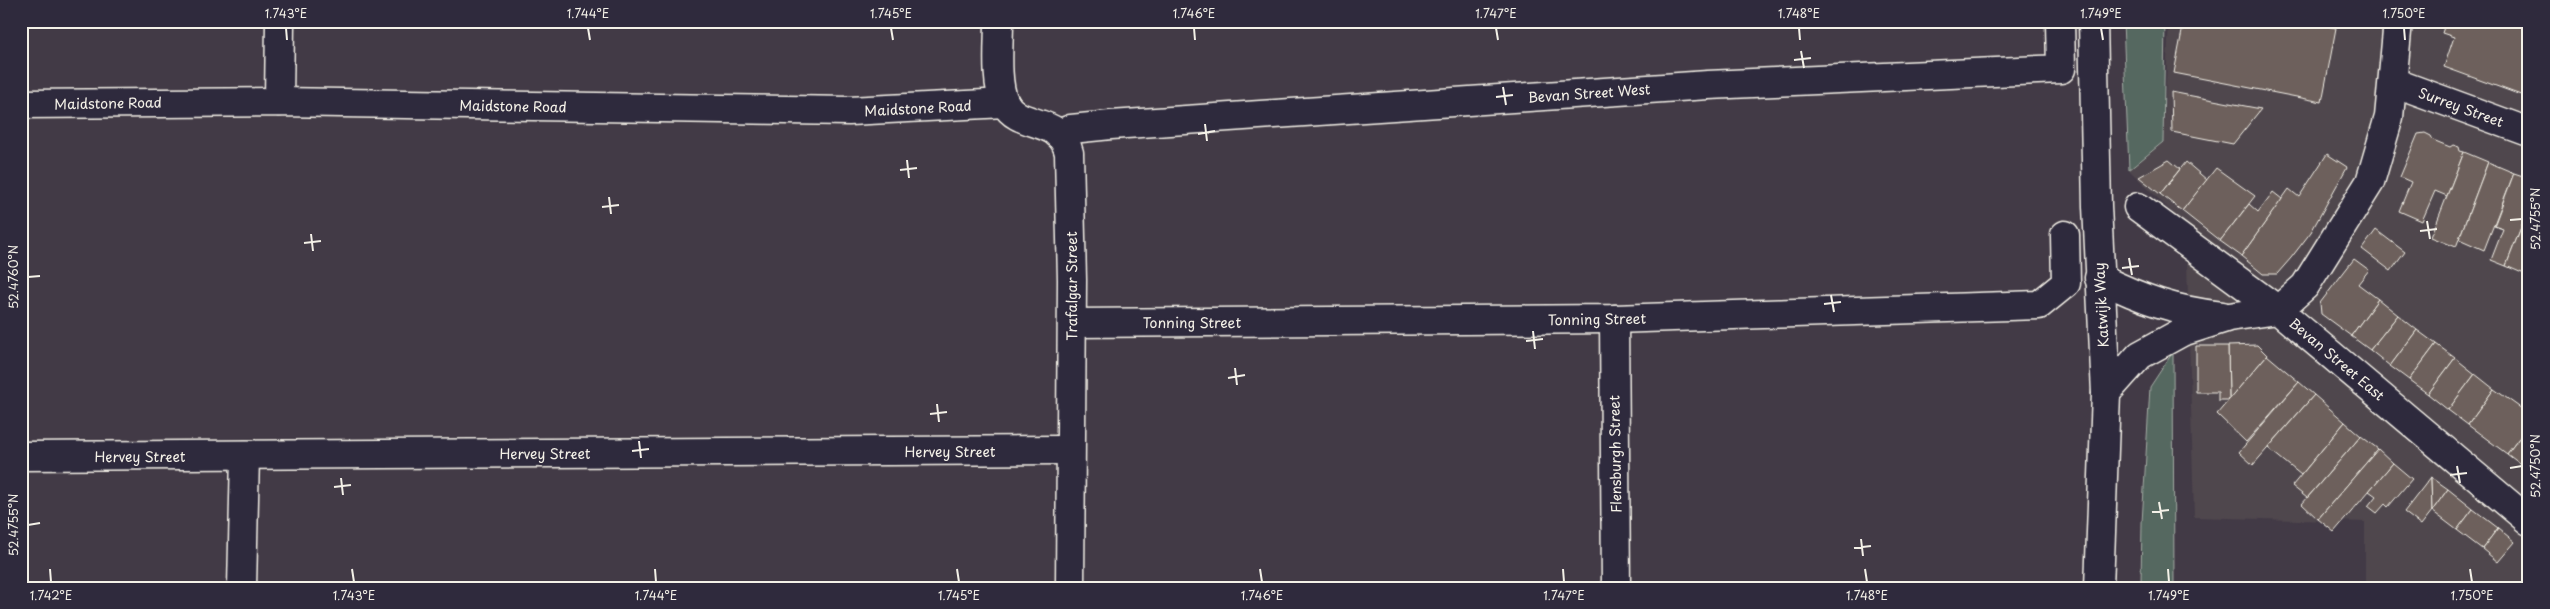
<svg xmlns="http://www.w3.org/2000/svg" width="2550" height="609" font-family="'Playpen Sans',sans-serif">
	<style>
		.built { fill: #4f464d }
		.green { fill: #556861; stroke: #a4aca4 }
		.building { fill: #6d615c; stroke: #f4f1e8 }
		.lines { fill: none; stroke-linecap: round; stroke-linejoin: round }
		.minor-casing { stroke: #f4f1e8; stroke-width: 31 }
		.highway-casing { stroke: #f4f1e8; stroke-width: 31 }
		.minor { stroke: #2f2a3d; stroke-width: 28 }
		.highway { stroke: #2f2a3d; stroke-width: 28 }
		.ticks { fill: none; stroke: #f4f1e8; stroke-width: 2 }
		.labels { text-anchor: middle; dominant-baseline: central; stroke-width: 4; stroke-linejoin: round; paint-order: stroke }
		.street-label { font-size: 14px; fill: #f4f1e8; stroke: #2f2a3d }
		.neatline { fill: none; stroke: #f4f1e8; stroke-width: 2 }
		.ticks-label { font-size: 12px; text-anchor: middle; fill: #f4f1e8 }
	</style>
	<rect width="100%" height="100%" fill="#423a46"/>
	<filter id="ink" filterUnits="userSpaceOnUse"><feTurbulence type="fractalNoise" baseFrequency=".02" numOctaves="2"/><feDisplacementMap in="SourceGraphic" scale="10" xChannelSelector="R" yChannelSelector="G"/><feConvolveMatrix kernelMatrix="1 2 1 2 8 2 1 2 1" color-interpolation-filters="sRGB"/></filter>
	<g filter="url(#ink)">
		<!-- built -->
		<polygon class="built" points="2169,21 2529,21 2529,588 2365,588 2365,522 2194,517 2186,226 2129,170 2163,142"/>
		<!-- green -->
		<g class="green">
			<polygon points="2123,21 2165,21 2163,142 2129,170"/>
			<polygon points="2173,352 2174,588 2151,588 2141,582 2142,523 2150,387"/>
		</g>
		<!-- building -->
		<g class="building">
			<polygon points="2184,21 2302,21 2336,28 2322,102 2174,73"/>
			<polygon points="2446,21 2529,21 2529,98 2444,67 2454,37 2442,33"/>
			<polygon points="2171,92 2261,109 2233,144 2172,132"/>
			<polygon points="2425,133 2431,136 2433,140 2450,147 2453,145 2459,147 2460,151 2464,152 2447,196 2435,191 2422,221 2399,211 2411,182 2400,177 2418,134"/>
			<polygon points="2464,152 2488,162 2456,247 2431,237"/>
			<polygon points="2327,154 2347,167 2311,232 2291,258 2277,274 2263,274 2241,256 2289,189 2299,197"/>
			<polygon points="2169,160 2180,169 2160,194 2139,177"/>
			<polygon points="2186,162 2207,180 2182,211 2160,194"/>
			<polygon points="2488,162 2514,173 2484,250 2459,239"/>
			<polygon points="2216,168 2255,196 2220,241 2182,211"/>
			<polygon points="2514,173 2529,178 2529,207 2506,266 2491,260 2503,229 2494,226"/>
			<polygon points="2273,192 2282,199 2241,256 2220,241 2249,204 2258,212"/>
			<polygon points="2529,207 2529,276 2506,266"/>
			<polygon points="2376,230 2405,252 2391,271 2362,249"/>
			<polygon points="2354,259 2369,270 2358,284 2378,299 2351,336 2321,314 2320,303"/>
			<polygon points="2378,299 2398,315 2370,350 2351,336"/>
			<polygon points="2398,315 2417,330 2390,366 2370,350"/>
			<polygon points="2417,330 2436,344 2409,380 2390,366"/>
			<polygon points="2436,344 2455,358 2428,394 2409,380"/>
			<polygon points="2257,345 2267,355 2229,400 2228,346"/>
			<polygon points="2196,346 2228,346 2229,400 2218,400 2218,392 2196,392"/>
			<polygon points="2267,355 2299,382 2246,442 2217,414"/>
			<polygon points="2455,358 2475,374 2448,410 2428,394"/>
			<polygon points="2475,374 2494,389 2468,425 2448,410"/>
			<polygon points="2299,382 2314,395 2253,465 2239,452"/>
			<polygon points="2494,389 2529,414 2529,425 2507,454 2468,425"/>
			<polygon points="2314,395 2345,422 2301,475 2268,448"/>
			<polygon points="2345,422 2361,436 2307,498 2292,486"/>
			<polygon points="2529,425 2529,466 2527,469 2507,454"/>
			<polygon points="2361,436 2378,449 2318,519 2302,504"/>
			<polygon points="2378,449 2393,463 2334,532 2318,519"/>
			<polygon points="2393,463 2412,479 2388,507 2385,504 2377,513 2368,506 2376,496 2369,491"/>
			<polygon points="2431,477 2432,511 2421,525 2404,512"/>
			<polygon points="2431,477 2448,489 2432,511"/>
			<polygon points="2448,489 2473,509 2457,530 2432,511"/>
			<polygon points="2473,509 2498,528 2482,549 2457,530"/>
			<polygon points="2498,528 2515,542 2498,562 2482,549"/>
		</g>
		<g class="lines">
			<!-- minor casing -->
			<g class="minor-casing">
				<g id="minor">
					<path d="M999 21C999 43 995 84 1005 103 1019 130 1061 115 1069 153L1072 280 1070 588"/>
					<polyline points="2393,82 2529,132"/>
					<polyline points="279,102 280,21"/>
					<polyline points="21,104 279,102 849,111 1005,103"/>
					<polyline points="1058,134 1071,129 1111,125 1708,85 2061,69 2060,21"/>
					<polyline points="2138,207 2278,310 2529,521"/>
					<path d="M2099 278C2144 300 2173 310 2222 316"/>
					<polyline points="1614,319 1616,588"/>
					<polyline points="1072,323 1614,319 2039,305 2066,283 2065,235"/>
					<polyline points="2106,393 2140,355 2182,332 2229,317 2278,310 2305,286 2370,182 2389,117 2398,21"/>
					<polyline points="21,456 1070,450"/>
					<polyline points="242,588 245,455"/>
				</g>
			</g>
			<!-- highway casing -->
			<g class="highway-casing">
				<polyline id="highway" points="2093,21 2097,206 2106,393 2099,588"/>
			</g>
			<!-- minor -->
			<use href="#minor" class="minor"/>
			<!-- highway -->
			<use href="#highway" class="highway"/>
		</g>
	</g>
	<!-- ticks -->
	<path class="ticks" d="M286 28 287 40M588 28 590 40M891 28 893 40M1194 28 1195 40M1496 28 1498 40M1799 28 1800 40M2101 28 2103 40M2404 28 2405 40M1801 51 1804 68M1794 60 1811 58M1503 87 1506 105M1496 97 1513 95M1205 124 1207 141M1198 134 1215 131M907 160 909 178M900 170 917 168M609 197 611 214M602 207 619 205M2510 220 2522 219M2427 221 2430 239M2420 231 2437 229M311 234 313 251M304 243 321 241M2129 258 2132 275M2122 268 2139 266M28 277 40 276M1831 295 1834 312M1824 304 1841 302M1533 331 1535 349M1526 341 1543 339M1235 368 1237 385M1228 378 1245 375M937 404 939 422M930 414 947 412M639 441 641 458M632 451 649 449M2457 466 2460 483M2510 468 2522 466M2450 475 2467 473M341 478 343 495M334 487 351 485M2159 502 2162 519M2152 512 2169 510M28 525 40 523M1861 539 1863 556M1854 548 1871 546M50 569 51 582M352 569 354 582M655 569 656 582M957 569 959 582M1260 569 1262 582M1563 569 1564 582M1865 569 1867 582M2168 569 2169 582M2470 569 2472 582"/>
	<g class="labels">
		<!-- street labels -->
		<g class="street-label">
			<text transform="translate(1589 93) rotate(-4)">Bevan Street West</text>
			<text transform="translate(108 103) rotate(-1)">Maidstone Road</text>
			<text transform="translate(513 106) rotate(1)">Maidstone Road</text>
			<text transform="translate(2461 107) rotate(20)">Surrey Street</text>
			<text transform="translate(918 108) rotate(-3)">Maidstone Road</text>
			<text transform="translate(1071 286) rotate(-90)">Trafalgar Street</text>
			<text transform="translate(2101 305) rotate(-93)">Katwijk Way</text>
			<text transform="translate(1597 319) rotate(-1)">Tonning Street</text>
			<text x="1192" y="322">Tonning Street</text>
			<text transform="translate(2337 359) rotate(40)">Bevan Street East</text>
			<text x="950" y="451">Hervey Street</text>
			<text x="545" y="453">Hervey Street</text>
			<text transform="translate(1615 454) rotate(-91)">Flensburgh Street</text>
			<text x="140" y="456">Hervey Street</text>
		</g>
	</g>
	<!-- margin -->
	<rect width="2550" height="609" fill="none" stroke="#2f2a3d" stroke-width="55"/>
	<rect x="28" y="28" width="2494" height="554" class="neatline"/>
	<g class="ticks-label">
		<text x="286" y="18">1.743°E</text>
		<text x="588" y="18">1.744°E</text>
		<text x="891" y="18">1.745°E</text>
		<text x="1194" y="18">1.746°E</text>
		<text x="1496" y="18">1.747°E</text>
		<text x="1799" y="18">1.748°E</text>
		<text x="2101" y="18">1.749°E</text>
		<text x="2404" y="18">1.750°E</text>
		<text transform="translate(2536 219) rotate(-90)" y="4">52.4755°N</text>
		<text transform="translate(14 277) rotate(-90)" y="4">52.4760°N</text>
		<text transform="translate(2536 466) rotate(-90)" y="4">52.4750°N</text>
		<text transform="translate(14 525) rotate(-90)" y="4">52.4755°N</text>
		<text x="51" y="600">1.742°E</text>
		<text x="354" y="600">1.743°E</text>
		<text x="656" y="600">1.744°E</text>
		<text x="959" y="600">1.745°E</text>
		<text x="1262" y="600">1.746°E</text>
		<text x="1564" y="600">1.747°E</text>
		<text x="1867" y="600">1.748°E</text>
		<text x="2169" y="600">1.749°E</text>
		<text x="2472" y="600">1.750°E</text>
	</g>
</svg>
